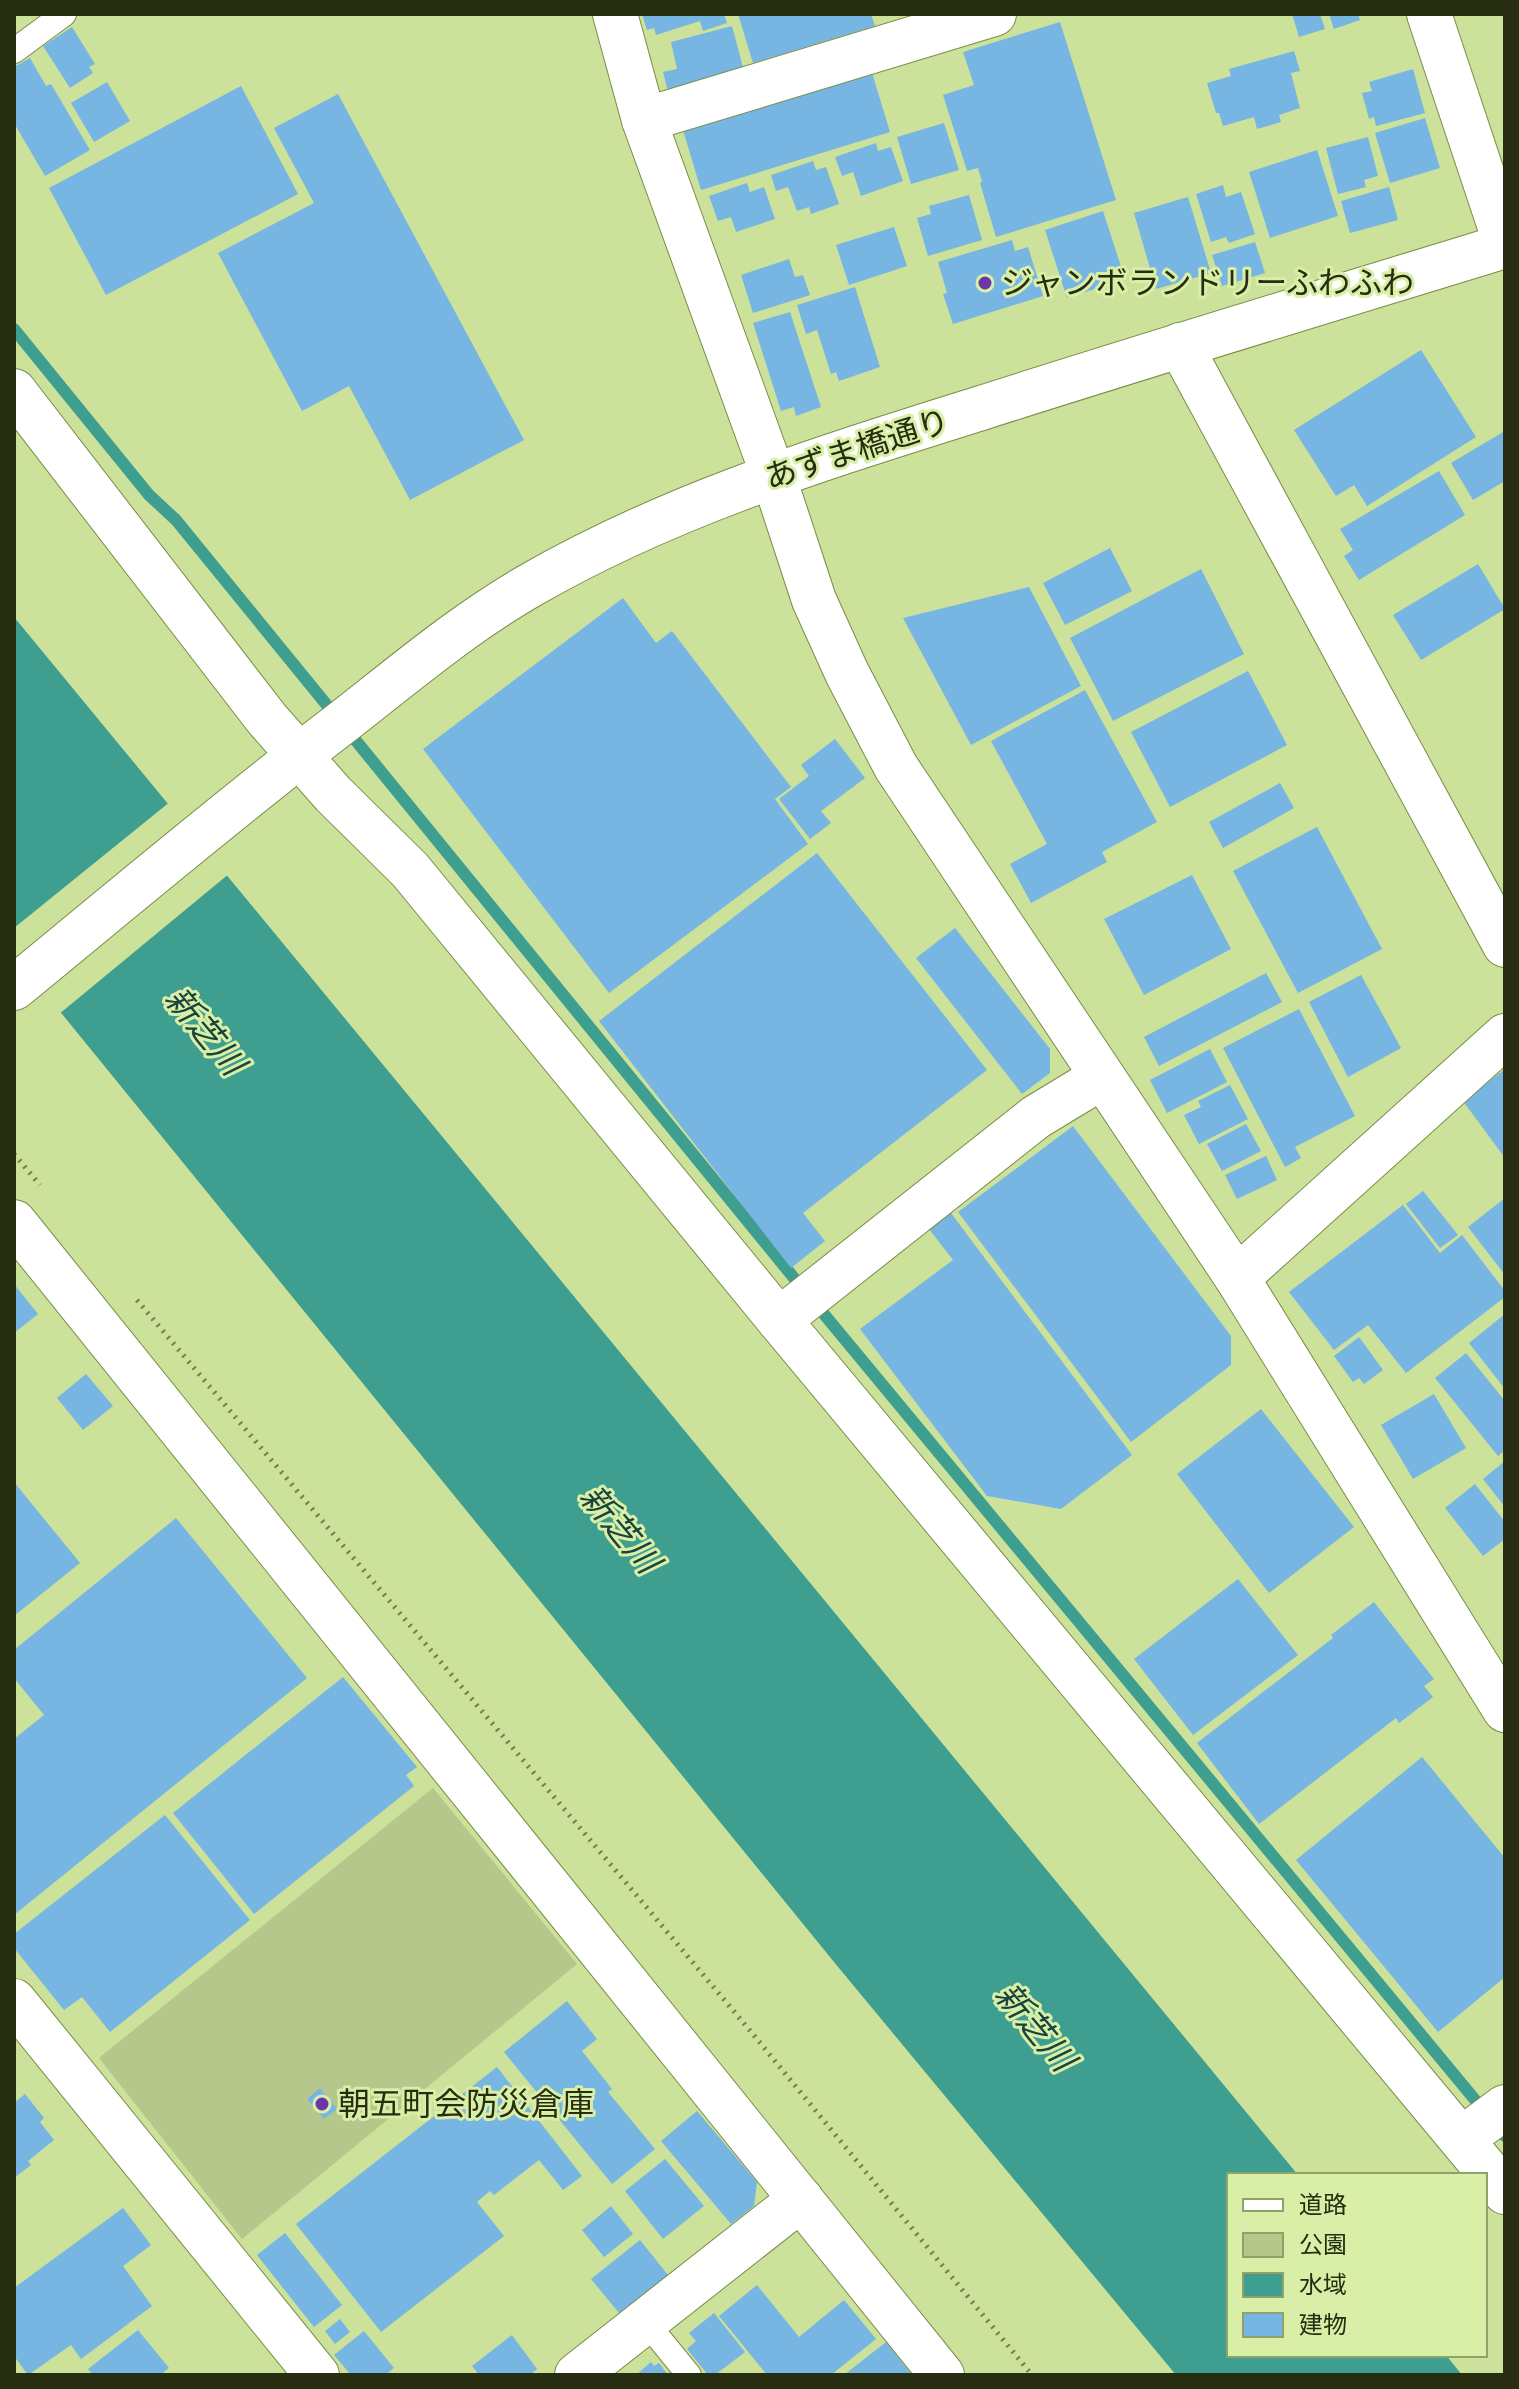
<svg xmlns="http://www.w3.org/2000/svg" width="1519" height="2389" font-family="Jost,'Noto Sans JP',sans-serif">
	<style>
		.green { fill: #b5c78b }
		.water { fill: #3e9e90 }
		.pier { fill: #cce199 }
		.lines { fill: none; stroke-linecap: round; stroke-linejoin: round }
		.stream { stroke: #3e9e90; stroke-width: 12 }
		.building { fill: #77b5e3 }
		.lane-casing { stroke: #7a8d48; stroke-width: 26 }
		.street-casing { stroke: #7a8d48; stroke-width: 46 }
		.secondary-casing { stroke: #7a8d48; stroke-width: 46 }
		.path { stroke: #727f4f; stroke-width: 5; stroke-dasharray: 2 6; stroke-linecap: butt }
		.lane { stroke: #fff; stroke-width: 24 }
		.street { stroke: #fff; stroke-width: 44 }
		.secondary { stroke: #fff; stroke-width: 44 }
		.poi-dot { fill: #6e35ab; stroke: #d9eea6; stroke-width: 3 }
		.labels { text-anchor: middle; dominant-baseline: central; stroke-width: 6; stroke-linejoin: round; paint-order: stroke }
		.poi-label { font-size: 32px; fill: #262d10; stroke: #d9eea6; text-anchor: start }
		.street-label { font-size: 32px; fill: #262d10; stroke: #d9eea6 }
		.water-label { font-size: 34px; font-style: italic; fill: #19443d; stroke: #d9eea6 }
	</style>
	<rect width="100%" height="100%" fill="#cce199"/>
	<!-- green -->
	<polygon class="green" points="433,1788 577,1964 242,2239 99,2058"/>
	<!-- water -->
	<polygon class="water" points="14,617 1298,2175 1229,2175 1229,2355 1446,2355 1462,2375 1176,2375 834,1962 14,955"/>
	<!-- pier -->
	<polygon class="pier" points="171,801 230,873 58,1015 14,962 14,928"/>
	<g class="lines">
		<!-- stream -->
		<polyline class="stream" points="14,329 149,495 176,520 794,1278 1505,2136"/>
	</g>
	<!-- building -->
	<g class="building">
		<polygon points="642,14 724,14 727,23 703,31 700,21 656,35 654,28 647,30"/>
		<polygon points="738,14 871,14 875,26 753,63"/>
		<polygon points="1292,14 1320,14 1325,29 1299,37"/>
		<polygon points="1329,14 1358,14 1360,20 1334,29"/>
		<polygon points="1060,22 1116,200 996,237 980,183 982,182 978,168 967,171 943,95 974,85 963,52"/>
		<polygon points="732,26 744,71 668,91 663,72 677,69 671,42"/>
		<polygon points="72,27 95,64 89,67 93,73 70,88 43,46"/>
		<polygon points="1294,51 1300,71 1291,73 1300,108 1279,115 1281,122 1257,129 1254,117 1223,126 1219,113 1216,113 1207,83 1231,76 1229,69"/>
		<polygon points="30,58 46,86 51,84 90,150 45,176 14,123 14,67"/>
		<polygon points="1413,69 1425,113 1376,126 1374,117 1369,119 1362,93 1372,91 1369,82"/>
		<polygon points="872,73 890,132 701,190 683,130"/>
		<polygon points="107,82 130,121 94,142 71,103"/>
		<polygon points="241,86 298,194 106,295 49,188"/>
		<polygon points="338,94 524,440 410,500 349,386 302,411 218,253 314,203 274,128"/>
		<polygon points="1425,118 1440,168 1390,183 1375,133"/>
		<polygon points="944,123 959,170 911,184 897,137"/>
		<polygon points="1368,137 1378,176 1364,180 1366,187 1338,194 1326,148"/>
		<polygon points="876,143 878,151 891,147 903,181 861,196 853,172 842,176 835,157"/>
		<polygon points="1317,150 1338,216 1270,238 1249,172"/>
		<polygon points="813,161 816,170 826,167 839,204 811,214 809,207 797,211 788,187 776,191 771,175"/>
		<polygon points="747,183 750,192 764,187 775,219 736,232 731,217 718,221 709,196"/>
		<polygon points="1223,185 1226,197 1241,192 1255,234 1229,243 1226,237 1211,242 1196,194"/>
		<polygon points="1389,187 1398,220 1350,233 1341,201"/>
		<polygon points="969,195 982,240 928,256 917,218 931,214 929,206"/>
		<polygon points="1188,197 1211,273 1156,289 1134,213"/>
		<polygon points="1103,211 1125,279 1067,298 1045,230"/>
		<polygon points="894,227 907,266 849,285 836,245"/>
		<polygon points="1012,240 1015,251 1028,247 1043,296 953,324 943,294 947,293 938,262"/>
		<polygon points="1255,242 1265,273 1222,286 1212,255"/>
		<polygon points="789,259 795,277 803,275 810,295 753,313 741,275"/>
		<polygon points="855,287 880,367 839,381 836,372 831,374 817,330 806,334 797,305"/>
		<polygon points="790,312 821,407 796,416 794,407 781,411 753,323"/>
		<polygon points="1421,350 1476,437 1367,506 1354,485 1336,496 1294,430"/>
		<polygon points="1505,431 1505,481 1473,500 1451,463"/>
		<polygon points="1439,471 1465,515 1359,580 1344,556 1353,550 1340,529"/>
		<polygon points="1110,548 1132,591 1065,625 1043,583"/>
		<polygon points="1478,564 1505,609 1421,660 1393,615"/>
		<polygon points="1201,569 1244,654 1113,721 1070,638"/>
		<polygon points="1029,587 1081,686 971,745 903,618"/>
		<polygon points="623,598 656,643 672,631 791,787 775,799 808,844 609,993 423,749"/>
		<polygon points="1248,671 1287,745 1170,807 1131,732"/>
		<polygon points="1085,690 1157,822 1102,852 1107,862 1031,903 1010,864 1047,844 991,741"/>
		<polygon points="835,739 865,778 821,811 831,823 810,839 779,799 809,776 801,765"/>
		<polygon points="1280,783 1294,808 1223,848 1209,822"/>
		<polygon points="1317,827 1382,949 1298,993 1233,871"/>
		<polygon points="817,853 987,1070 803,1213 825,1241 791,1268 599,1021"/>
		<polygon points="1192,875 1231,949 1144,995 1104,919"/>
		<polygon points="955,928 1050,1049 1050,1073 1022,1094 916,958"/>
		<polygon points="1266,973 1282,1002 1159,1066 1144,1037"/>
		<polygon points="1361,975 1401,1048 1348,1077 1309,1002"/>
		<polygon points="1299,1009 1355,1116 1295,1147 1301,1158 1285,1167 1223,1048"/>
		<polygon points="1210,1049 1227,1082 1167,1113 1150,1080"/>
		<polygon points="1505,1069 1505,1158 1463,1101"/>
		<polygon points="1230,1085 1248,1119 1199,1144 1184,1115 1201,1107 1198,1101"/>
		<polygon points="1246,1124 1261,1151 1222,1171 1207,1144"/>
		<polygon points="1073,1126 1231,1336 1231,1365 1131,1442 958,1212"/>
		<polygon points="1266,1156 1277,1180 1237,1199 1225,1175"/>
		<polygon points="1423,1191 1458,1235 1440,1248 1406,1204"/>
		<polygon points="1505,1198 1505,1275 1468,1227"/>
		<polygon points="1403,1205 1440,1253 1462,1235 1505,1291 1505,1297 1406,1373 1368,1325 1334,1350 1289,1292"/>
		<polygon points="951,1213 1132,1455 1061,1509 987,1496 860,1329 953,1260 929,1229"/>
		<polygon points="14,1284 38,1314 14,1333"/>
		<polygon points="1505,1314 1505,1389 1469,1343"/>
		<polygon points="1359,1337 1383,1370 1364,1384 1359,1378 1353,1382 1334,1356"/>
		<polygon points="1466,1353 1505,1401 1505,1450 1498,1456 1435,1378"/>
		<polygon points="86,1374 113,1406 83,1430 57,1398"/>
		<polygon points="1434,1394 1466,1448 1413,1479 1381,1425"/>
		<polygon points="1261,1409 1354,1527 1269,1593 1177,1474"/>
		<polygon points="1505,1461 1505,1507 1483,1479"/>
		<polygon points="14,1482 80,1563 14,1616"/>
		<polygon points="1475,1484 1505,1522 1505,1539 1483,1556 1445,1508"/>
		<polygon points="176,1518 307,1678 14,1915 14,1739 44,1715 14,1678 14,1650"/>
		<polygon points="1238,1579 1298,1655 1193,1735 1134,1659"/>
		<polygon points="1374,1602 1434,1679 1424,1686 1433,1697 1399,1723 1396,1718 1259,1824 1197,1743 1333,1638 1331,1635"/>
		<polygon points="343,1677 417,1767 406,1775 414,1786 254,1914 173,1813"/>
		<polygon points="1422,1757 1505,1858 1505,1977 1438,2032 1296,1860"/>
		<polygon points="165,1815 250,1920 110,2032 82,1997 64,2010 14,1948 14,1934"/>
		<polygon points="567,2001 597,2039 582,2051 612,2089 608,2092 655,2149 612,2184 504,2052"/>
		<polygon points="497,2067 582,2176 563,2190 539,2160 494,2195 490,2191 477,2202 504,2236 381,2332 296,2224"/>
		<polygon points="320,2088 337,2109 324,2119 307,2099"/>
		<polygon points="25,2094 44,2118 40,2122 54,2140 28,2161 31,2165 14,2178 14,2103"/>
		<polygon points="697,2111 757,2182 754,2206 731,2224 661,2141"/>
		<polygon points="665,2159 704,2206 663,2239 625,2191"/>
		<polygon points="611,2206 633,2234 604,2257 582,2230"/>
		<polygon points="123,2208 151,2245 123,2266 152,2306 81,2359 71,2345 28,2375 14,2356 14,2288"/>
		<polygon points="285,2233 342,2305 314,2327 257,2255"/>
		<polygon points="640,2240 668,2275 620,2314 591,2279"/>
		<polygon points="757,2285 799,2337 844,2300 876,2339 831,2375 767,2375 719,2316"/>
		<polygon points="714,2313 745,2352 715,2375 708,2375 687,2349 696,2341 689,2333"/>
		<polygon points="340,2319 350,2332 335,2344 325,2331"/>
		<polygon points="138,2330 169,2368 160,2375 93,2375 88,2369"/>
		<polygon points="364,2331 394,2368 385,2375 351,2375 334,2355"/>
		<polygon points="512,2335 537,2369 530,2375 479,2375 472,2366"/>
		<polygon points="886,2342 912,2375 844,2375"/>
		<polygon points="651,2362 654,2366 659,2363 668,2375 636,2375"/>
	</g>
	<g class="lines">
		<!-- lane casing -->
		<g class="lane-casing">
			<g id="lane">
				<polyline points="14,51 64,14"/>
				<polyline points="645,2321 689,2375"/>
			</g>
		</g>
		<!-- street casing -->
		<g class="street-casing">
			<g id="street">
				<polyline points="644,120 994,14"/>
				<polyline points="1180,345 1505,945"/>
				<polyline points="14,391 267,719 333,794 410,870 779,1320 1505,2192"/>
				<polyline points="773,475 814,600 847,673 896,767 1237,1278 1505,1710"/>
				<polyline points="14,1222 942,2375"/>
				<polyline points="1237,1278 1505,1036"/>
				<polyline points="779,1320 1036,1117 1102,1077"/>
				<polyline points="14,2001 317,2375"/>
				<polyline points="1462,2139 1505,2107"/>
				<polyline points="577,2375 801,2199"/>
			</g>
		</g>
		<!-- secondary casing -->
		<g class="secondary-casing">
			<g id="secondary">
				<polyline points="615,14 644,120 773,475"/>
				<polyline points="1429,14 1505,242"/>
				<path d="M14 988C119 902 223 814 331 731 396 681 458 627 529 586 671 504 823 458 978 409 1153 353 1329 300 1505 246"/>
			</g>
		</g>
		<!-- path -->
		<g class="path">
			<polyline points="14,1154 40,1185"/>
			<polyline points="137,1300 752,2033 1032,2375"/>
		</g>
		<!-- lane -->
		<use href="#lane" class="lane"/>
		<!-- street -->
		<use href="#street" class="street"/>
		<!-- secondary -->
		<use href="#secondary" class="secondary"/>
	</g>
	<!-- markers -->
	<g class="poi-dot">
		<circle cx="985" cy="283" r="8"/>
		<circle cx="322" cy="2104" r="8"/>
	</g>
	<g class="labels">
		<!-- poi labels -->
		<g class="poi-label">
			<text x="1001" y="283">ジャンボランドリーふわふわ</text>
			<text x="338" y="2104">朝五町会防災倉庫</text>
		</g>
		<!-- street labels -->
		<g class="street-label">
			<text transform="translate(857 449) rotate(-18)">あずま橋通り</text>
		</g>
		<!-- water labels -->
		<g class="water-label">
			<text transform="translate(205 1031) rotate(50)">新芝川</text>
			<text transform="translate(620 1529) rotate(50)">新芝川</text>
			<text transform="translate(1035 2027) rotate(50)">新芝川</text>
		</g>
	</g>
	<!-- border -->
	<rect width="1519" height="2389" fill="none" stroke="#262d10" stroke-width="32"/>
	<!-- legend -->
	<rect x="1227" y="2173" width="260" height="184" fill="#d9eea6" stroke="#91a16a" stroke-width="2"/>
	<rect x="1243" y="2199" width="40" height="12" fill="#ffffff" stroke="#91a16a" stroke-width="2"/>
	<text x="1299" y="2213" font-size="24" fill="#262d10">道路</text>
	<rect x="1243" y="2233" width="40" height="24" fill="#b5c78b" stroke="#91a16a" stroke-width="2"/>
	<text x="1299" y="2253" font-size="24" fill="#262d10">公園</text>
	<rect x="1243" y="2273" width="40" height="24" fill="#3e9e90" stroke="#91a16a" stroke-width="2"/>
	<text x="1299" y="2293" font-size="24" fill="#262d10">水域</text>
	<rect x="1243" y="2313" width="40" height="24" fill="#77b5e3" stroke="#91a16a" stroke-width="2"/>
	<text x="1299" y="2333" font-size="24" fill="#262d10">建物</text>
</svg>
